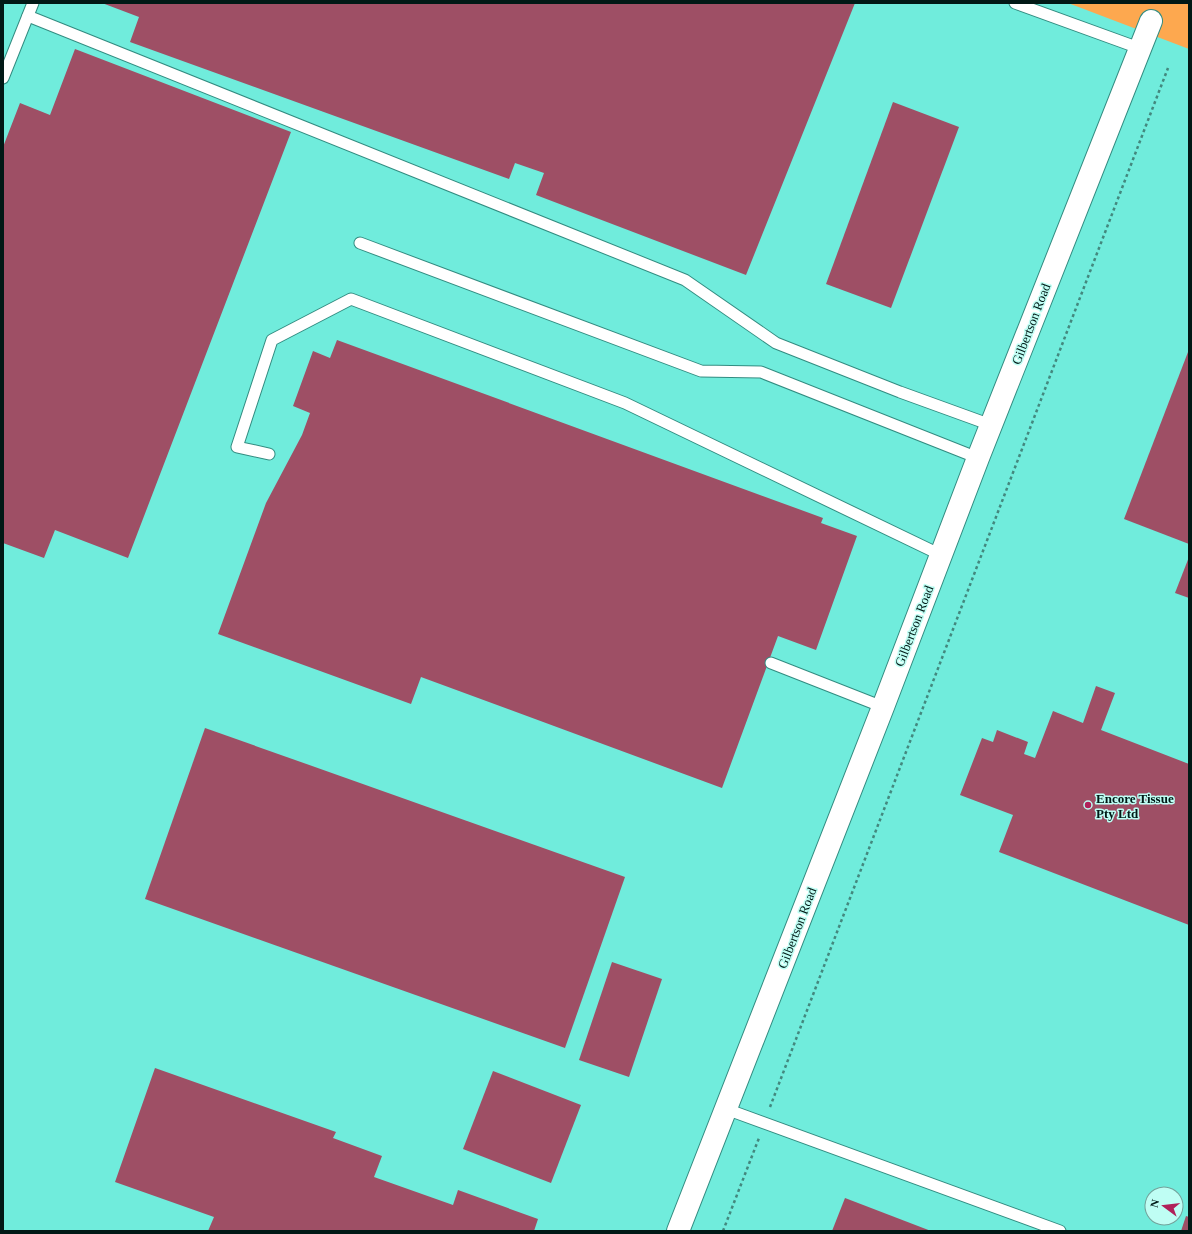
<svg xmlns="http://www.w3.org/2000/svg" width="1192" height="1234" font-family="'Times New Roman',serif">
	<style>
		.built { fill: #70ecdc; fill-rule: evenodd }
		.green { fill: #fda84f }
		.building { fill: #9e4f65 }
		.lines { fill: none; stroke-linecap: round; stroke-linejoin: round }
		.lane-casing { stroke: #338c81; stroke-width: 13 }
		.street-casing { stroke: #338c81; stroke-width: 24 }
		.path { stroke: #43887e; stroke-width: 2.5; stroke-dasharray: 3 3; stroke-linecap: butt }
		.lane { stroke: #fff; stroke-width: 11 }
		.street { stroke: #fff; stroke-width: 22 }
		.poi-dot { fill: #b02159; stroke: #bffef4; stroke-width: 1.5 }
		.labels { text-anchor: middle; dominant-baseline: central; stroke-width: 3; stroke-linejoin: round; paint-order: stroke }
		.street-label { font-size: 13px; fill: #011916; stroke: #bffef4 }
		.poi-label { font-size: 13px; font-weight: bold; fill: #011916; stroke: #bffef4; text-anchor: start }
	</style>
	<rect width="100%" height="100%" fill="#88faea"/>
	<!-- built -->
	<path class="built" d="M3 3H1189V1231H3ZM1152 1194H1176V1218H1152Z"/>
	<!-- green -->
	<polygon class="green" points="1068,3 1189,3 1189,49"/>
	<!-- building -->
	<g class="building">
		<polygon points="102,3 855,3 746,275 536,195 544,173 515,163 509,179 130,42 139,17"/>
		<polygon points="75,49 291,132 128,558 55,530 44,558 3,543 3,147 20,103 50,115"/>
		<polygon points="893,102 959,127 891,308 826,284"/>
		<polygon points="337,340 823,518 821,523 857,536 816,650 778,636 722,788 421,677 411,704 218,634 266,503 302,435 310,413 293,406 313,351 330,358"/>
		<polygon points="1188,352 1189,352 1189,544 1124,519"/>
		<polygon points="1189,557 1189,598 1175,593"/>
		<polygon points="1096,686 1115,693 1101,730 1189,764 1189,925 999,852 1013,815 960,795 982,738 993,742 997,730 1028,742 1024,754 1035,758 1053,711 1083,723"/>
		<polygon points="205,728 625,877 565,1048 145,899"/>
		<polygon points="612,962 662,979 629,1077 579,1060"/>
		<polygon points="155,1068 336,1132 333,1138 382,1156 374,1177 453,1205 458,1190 538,1219 534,1231 208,1231 214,1217 115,1182"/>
		<polygon points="493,1071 581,1105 551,1183 463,1149"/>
		<polygon points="845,1198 931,1231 832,1231"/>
		<polygon points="1186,1216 1189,1217 1189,1231 1181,1231"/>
	</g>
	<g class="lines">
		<!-- lane casing -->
		<g class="lane-casing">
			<g id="lane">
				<polyline points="1015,3 1139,48"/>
				<polyline points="28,16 685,280 776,343 900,392 991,425"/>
				<polyline points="3,78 33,3"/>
				<polyline points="360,243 701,371 761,372 978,458"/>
				<polyline points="269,454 237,447 272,340 351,299 625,403 941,555"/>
				<polyline points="771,663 883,707"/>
				<polyline points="726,1109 1060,1231"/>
			</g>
		</g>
		<!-- street casing -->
		<g class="street-casing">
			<polyline id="street" points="678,1231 883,707 978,458 1151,21"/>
		</g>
		<!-- path -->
		<g class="path">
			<polyline points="770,1107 1168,68"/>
			<polyline points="723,1231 759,1138"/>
		</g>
		<!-- lane -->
		<use href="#lane" class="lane"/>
		<!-- street -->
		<use href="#street" class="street"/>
	</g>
	<!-- markers -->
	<circle class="poi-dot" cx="1088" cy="805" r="4"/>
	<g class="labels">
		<!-- street labels -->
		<g class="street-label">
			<text transform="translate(1031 324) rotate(-69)">Gilbertson Road</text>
			<text transform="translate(914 626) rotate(-69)">Gilbertson Road</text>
			<text transform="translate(797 928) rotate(-69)">Gilbertson Road</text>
		</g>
		<!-- poi labels -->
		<g class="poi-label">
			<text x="1096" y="798">Encore Tissue<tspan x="1096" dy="15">Pty Ltd</tspan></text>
		</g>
	</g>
	<!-- border -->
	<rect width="1192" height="1234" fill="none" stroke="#011916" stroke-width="8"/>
	<!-- north arrow -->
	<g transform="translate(1164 1206) rotate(285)"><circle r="19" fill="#bffef4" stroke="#73a29b"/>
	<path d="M0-3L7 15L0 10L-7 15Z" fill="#b02159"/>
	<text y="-6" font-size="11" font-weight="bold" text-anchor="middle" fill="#011916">N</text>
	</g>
</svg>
